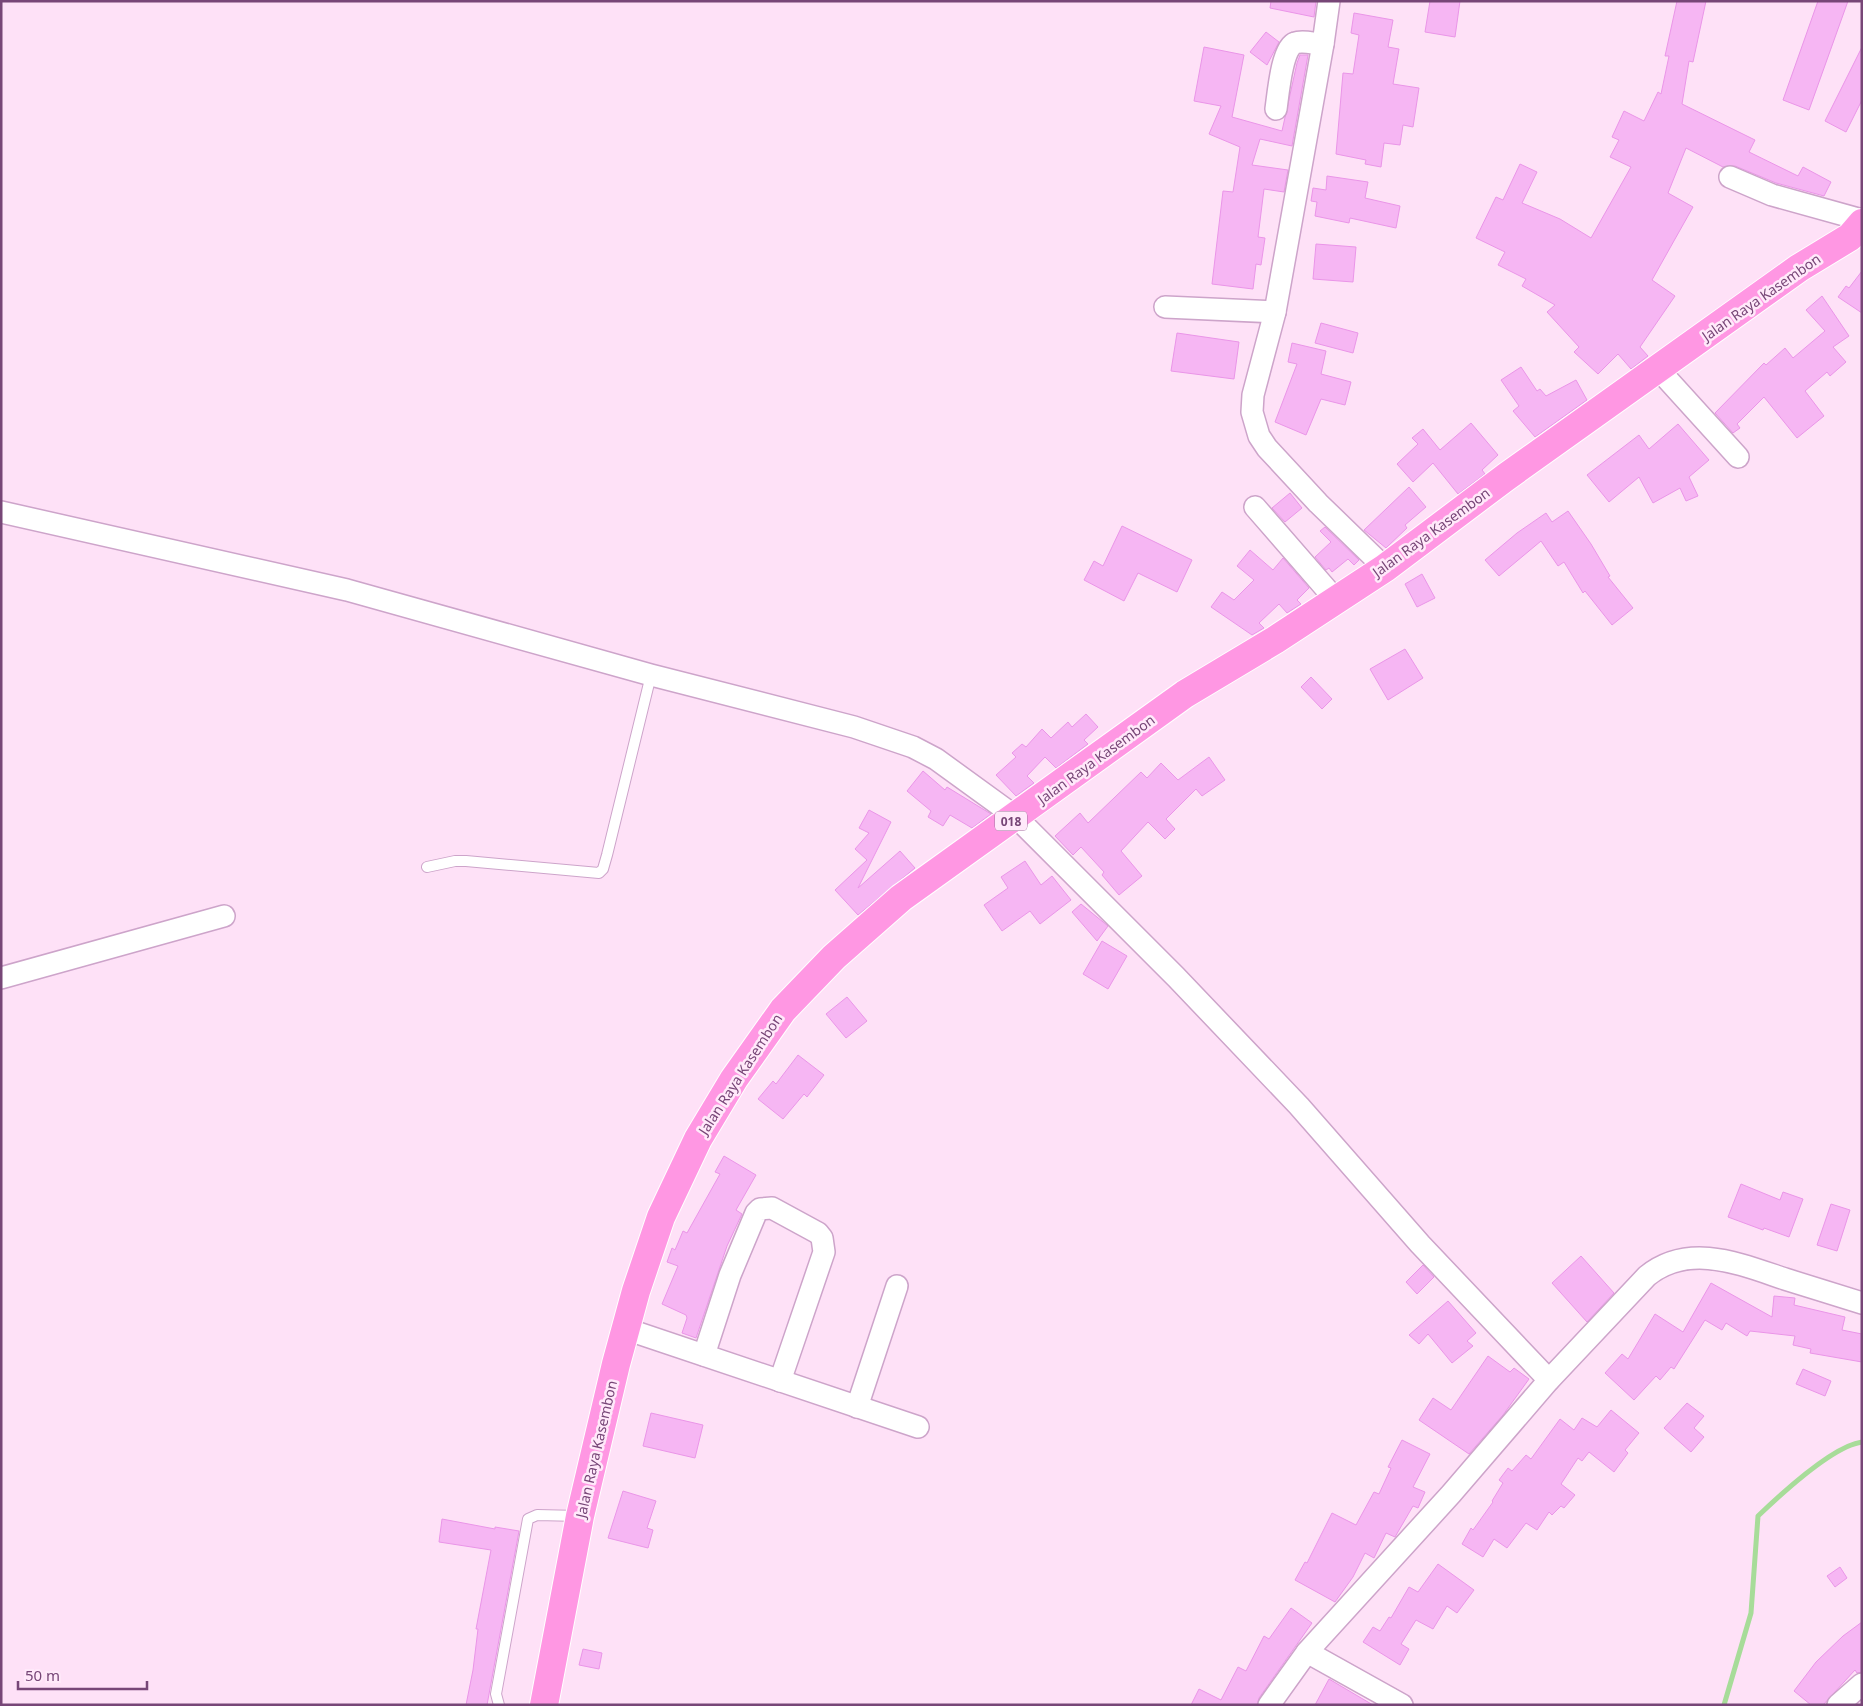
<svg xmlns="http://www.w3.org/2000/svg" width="1863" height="1706" font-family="'Noto Sans',sans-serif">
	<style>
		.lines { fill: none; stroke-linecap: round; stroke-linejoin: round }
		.stream { stroke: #a7dc99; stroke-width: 5 }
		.building { fill: #f6b6f3; stroke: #ea95e8 }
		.service-casing { stroke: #cda4ca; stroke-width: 12 }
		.minor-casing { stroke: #cda4ca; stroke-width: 24 }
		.primary-casing { stroke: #fff; stroke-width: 30 }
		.service { stroke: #fff; stroke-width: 10 }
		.minor { stroke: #fff; stroke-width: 21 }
		.primary { stroke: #ff97e3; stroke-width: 28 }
		.labels { text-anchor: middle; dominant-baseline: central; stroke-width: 5; stroke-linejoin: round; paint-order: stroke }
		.shield { fill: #ffe9fa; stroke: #a0779e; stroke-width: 1 }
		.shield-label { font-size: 12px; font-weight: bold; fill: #774677 }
		.street-label { font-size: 14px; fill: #774677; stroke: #ffe9fa }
	</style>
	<rect width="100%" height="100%" fill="#fee1f7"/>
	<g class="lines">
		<!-- stream -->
		<path class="stream" d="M1724 1705 1751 1613 1758 1516C1780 1495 1832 1446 1862 1442"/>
	</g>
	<!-- building -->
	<g class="building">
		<polygon points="1271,1 1316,1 1314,17 1270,8"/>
		<polygon points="1430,1 1460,1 1455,37 1425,32"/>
		<polygon points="1677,1 1706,1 1693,62 1689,61 1682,104 1755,140 1749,152 1798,176 1803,167 1831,182 1824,196 1776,183 1735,166 1723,167 1686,148 1668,193 1693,207 1652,280 1675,296 1640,347 1648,356 1631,369 1618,354 1598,374 1574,352 1579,347 1547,312 1555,305 1522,286 1526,279 1498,265 1505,252 1476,238 1496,197 1503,200 1520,164 1537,172 1522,203 1560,219 1591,238 1631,167 1610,157 1619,140 1612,137 1624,111 1644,121 1658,92 1661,94 1669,56 1665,56"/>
		<polygon points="1818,1 1848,1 1809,110 1783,100"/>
		<polygon points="1354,13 1393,20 1388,47 1399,49 1393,84 1419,88 1413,127 1403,125 1400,145 1384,143 1381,167 1365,164 1366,160 1336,154 1343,73 1353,74 1359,35 1351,33"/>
		<polygon points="1266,32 1279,42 1267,65 1250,52"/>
		<polygon points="1204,47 1244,55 1232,117 1282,131 1297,63 1300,55 1308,55 1292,146 1260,139 1252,165 1288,170 1284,192 1264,189 1258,237 1265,238 1261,265 1256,264 1253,289 1212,284 1223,191 1233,192 1240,147 1209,134 1221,106 1194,101"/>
		<polygon points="1862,47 1862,100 1846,132 1825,121"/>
		<polygon points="1327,176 1368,182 1365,198 1400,206 1396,228 1350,218 1349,223 1315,216 1317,202 1311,201 1313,188 1326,190"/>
		<polygon points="1316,244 1356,247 1353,282 1313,279"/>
		<polygon points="1862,271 1862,313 1838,297 1846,286 1849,288"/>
		<polygon points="1822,296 1849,336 1833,347 1846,362 1830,376 1827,372 1805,391 1824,416 1797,438 1764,397 1737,424 1740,428 1733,433 1715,413 1764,363 1766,365 1785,348 1793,358 1825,331 1806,310"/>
		<polygon points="1321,323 1358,333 1353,353 1315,343"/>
		<polygon points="1177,333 1239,342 1234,379 1171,371"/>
		<polygon points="1292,343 1326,351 1321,374 1351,382 1345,405 1321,399 1306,435 1275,422 1297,364 1288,362"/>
		<polygon points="1521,367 1537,391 1540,389 1546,396 1576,380 1587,400 1535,437 1513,411 1519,406 1501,380"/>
		<polygon points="1471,423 1498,455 1482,470 1485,474 1458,494 1433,463 1413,482 1397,464 1418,444 1412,438 1423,429 1440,450"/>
		<polygon points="1678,424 1709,460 1689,477 1698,496 1686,501 1680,488 1653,503 1639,477 1609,502 1587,475 1639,435 1649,449"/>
		<polygon points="1409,487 1426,507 1405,525 1407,528 1386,548 1364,530"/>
		<polygon points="1290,493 1302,508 1285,522 1272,508"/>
		<polygon points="1568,511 1591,544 1610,576 1608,577 1633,608 1612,625 1585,591 1583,593 1564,562 1558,566 1541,541 1499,576 1485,560 1517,533 1546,513 1552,522"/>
		<polygon points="1122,526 1192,560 1177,592 1138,573 1124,601 1084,580 1094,561 1103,566"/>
		<polygon points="1325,527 1359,560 1354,565 1348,559 1332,572 1329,568 1326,570 1315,557 1331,542 1320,531"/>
		<polygon points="1250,550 1273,570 1283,558 1309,588 1297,600 1301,604 1287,613 1279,604 1259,623 1264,628 1252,635 1211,607 1222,592 1234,600 1254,580 1237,566"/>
		<polygon points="1422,574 1435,598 1417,607 1405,584"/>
		<polygon points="1405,649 1423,678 1388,700 1370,669"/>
		<polygon points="1311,677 1332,699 1322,709 1301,687"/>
		<polygon points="1086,714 1098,727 1084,740 1088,744 1056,768 1045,757 1027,776 1034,783 1016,796 996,775 1016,757 1012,753 1022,744 1026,747 1042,729 1051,738 1068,722 1072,727"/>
		<polygon points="1209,757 1225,780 1202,796 1196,789 1166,819 1175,829 1165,839 1148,822 1121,851 1142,876 1119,895 1102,875 1104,872 1081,847 1073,855 1055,836 1080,813 1088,823 1141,772 1147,778 1161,763 1178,780"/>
		<polygon points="923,771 945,790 947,787 991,814 972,828 950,815 943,826 928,817 931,811 907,791"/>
		<polygon points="869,810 891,822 858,888 900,851 915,868 858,915 835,890 867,860 855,849 869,833 859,828"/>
		<polygon points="1025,861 1041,885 1052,876 1071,900 1040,924 1030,911 1002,931 984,905 1008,888 1001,877"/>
		<polygon points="1081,904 1108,926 1097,941 1072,912"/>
		<polygon points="1102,941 1127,956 1108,989 1083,974"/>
		<polygon points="847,997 867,1021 846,1038 826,1014"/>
		<polygon points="798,1055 824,1075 807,1097 804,1094 783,1119 758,1099 773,1081 776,1084"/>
		<polygon points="724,1156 756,1175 736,1210 742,1214 727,1246 696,1338 682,1333 687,1318 686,1315 662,1304 678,1266 667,1262 672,1248 675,1250 683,1231 687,1233 720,1174 715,1172"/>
		<polygon points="1741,1184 1780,1200 1783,1192 1803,1199 1789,1237 1764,1228 1763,1230 1728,1217"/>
		<polygon points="1831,1204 1850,1210 1837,1251 1817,1245"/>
		<polygon points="1581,1256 1614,1293 1587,1322 1552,1283"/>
		<polygon points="1423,1265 1434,1277 1417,1294 1406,1282"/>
		<polygon points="1711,1283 1772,1317 1774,1296 1795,1298 1794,1305 1845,1317 1842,1330 1862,1334 1862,1362 1810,1353 1811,1349 1793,1345 1795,1336 1750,1331 1747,1336 1726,1323 1722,1330 1705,1320 1674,1369 1671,1367 1660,1380 1656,1376 1634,1400 1605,1373 1622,1354 1628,1359 1655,1314 1683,1332"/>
		<polygon points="1448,1301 1476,1333 1467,1341 1473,1346 1452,1363 1428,1334 1419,1344 1409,1335"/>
		<polygon points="1488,1356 1510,1372 1514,1368 1529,1379 1503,1415 1469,1454 1419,1420 1433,1398 1451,1410"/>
		<polygon points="1803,1369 1831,1381 1825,1396 1796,1384"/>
		<polygon points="1687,1403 1704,1416 1694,1428 1704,1437 1691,1452 1664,1428"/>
		<polygon points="1611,1410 1639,1433 1625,1450 1628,1453 1614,1472 1589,1452 1582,1461 1578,1458 1561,1484 1575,1495 1564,1508 1561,1506 1552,1515 1549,1512 1537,1530 1526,1523 1507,1548 1494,1539 1483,1557 1462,1544 1471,1528 1473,1530 1493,1502 1492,1501 1503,1483 1499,1480 1508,1468 1512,1471 1526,1455 1531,1459 1560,1419 1574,1430 1582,1418 1597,1427"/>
		<polygon points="651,1413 703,1425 695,1458 643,1446"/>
		<polygon points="1402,1440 1430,1454 1413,1487 1425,1492 1418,1508 1413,1506 1395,1537 1386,1533 1374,1558 1365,1553 1353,1577 1335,1602 1295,1580 1305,1562 1307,1563 1332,1513 1356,1525 1374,1492 1379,1494 1391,1468 1388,1467"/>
		<polygon points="623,1491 656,1501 647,1528 653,1530 648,1548 608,1538"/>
		<polygon points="442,1519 495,1529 495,1527 519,1531 487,1705 466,1705 473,1670 478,1629 476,1629 491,1550 439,1542"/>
		<polygon points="1438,1564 1474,1590 1457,1613 1447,1606 1433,1629 1416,1620 1401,1644 1409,1649 1400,1665 1363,1642 1373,1627 1380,1631 1389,1617 1391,1618 1409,1587 1418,1592"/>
		<polygon points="1840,1567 1847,1578 1835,1587 1827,1576"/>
		<polygon points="1291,1608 1312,1623 1259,1698 1257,1705 1191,1705 1199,1689 1221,1700 1238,1667 1246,1671 1264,1636 1269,1639"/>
		<polygon points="1862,1622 1862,1672 1857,1673 1855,1670 1823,1705 1811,1705 1794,1691 1816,1662 1843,1636"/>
		<polygon points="583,1649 602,1653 599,1669 579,1665"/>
		<polygon points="1329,1679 1373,1705 1315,1705"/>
	</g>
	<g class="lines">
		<!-- service casing -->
		<g class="service-casing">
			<g id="service">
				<polyline points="427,867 455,861 466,861 599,873 603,869 607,855 651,675"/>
				<polyline points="499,1705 496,1694 528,1519 537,1515 579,1516"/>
			</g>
		</g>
		<!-- minor casing -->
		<g class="minor-casing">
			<g id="minor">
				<polyline points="1329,1 1323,44 1275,312 1253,395 1252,412 1259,436 1267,448 1318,503 1385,568"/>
				<path d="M1276 109C1278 95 1282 47 1295 43 1303 40 1315 44 1323 44"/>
				<polyline points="1730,177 1772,195 1862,220"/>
				<polyline points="1165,307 1275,312"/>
				<polyline points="1659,370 1738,457"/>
				<polyline points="1255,507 1335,599"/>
				<polyline points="1,512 347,590 651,675 854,727 913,747 936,759 1016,817 1176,977 1299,1106 1420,1244 1549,1380"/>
				<polyline points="1,978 224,916"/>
				<polyline points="626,1329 918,1427"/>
				<polyline points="704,1355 730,1275 756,1213 760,1209 772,1208 818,1233 822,1238 824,1252 780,1381"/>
				<polyline points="857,1407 897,1286"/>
				<polyline points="1269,1705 1307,1652"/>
				<path d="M1402 1705 1307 1652 1451 1494 1549 1380 1647 1276C1689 1242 1740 1264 1785 1279 1811 1287 1836 1295 1862 1303"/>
				<polyline points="1838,1705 1862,1684"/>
			</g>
		</g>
		<!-- primary casing -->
		<g class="primary-casing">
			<polyline id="primary" points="544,1705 580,1516 616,1364 636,1291 661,1217 698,1139 734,1079 783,1010 834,957 901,898 1185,694 1275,640 1385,568 1506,477 1799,268 1850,237 1862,223"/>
		</g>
		<!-- service -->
		<use href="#service" class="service"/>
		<!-- minor -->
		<use href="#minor" class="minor"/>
		<!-- primary -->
		<use href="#primary" class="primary"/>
	</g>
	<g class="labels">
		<!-- shield labels -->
		<rect class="shield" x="995" y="811.5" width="32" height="19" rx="4"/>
		<g class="shield-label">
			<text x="1011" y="821">018</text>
		</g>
		<!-- street labels -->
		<g class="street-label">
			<text transform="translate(1761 297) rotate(-35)">Jalan Raya Kasembon</text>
			<text transform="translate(1431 532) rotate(-36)">Jalan Raya Kasembon</text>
			<text transform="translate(1096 759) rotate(-36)">Jalan Raya Kasembon</text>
			<text transform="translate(740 1074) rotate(-57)">Jalan Raya Kasembon</text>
			<text transform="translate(596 1449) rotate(-77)">Jalan Raya Kasembon</text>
		</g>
	</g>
	<!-- border -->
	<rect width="1863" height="1706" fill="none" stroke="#774677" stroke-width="5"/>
	<!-- scale -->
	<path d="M18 1681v8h129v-8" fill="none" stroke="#774677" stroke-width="2.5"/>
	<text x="25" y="1681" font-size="15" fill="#774677" stroke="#ffe9fa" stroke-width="4" paint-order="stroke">50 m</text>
</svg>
